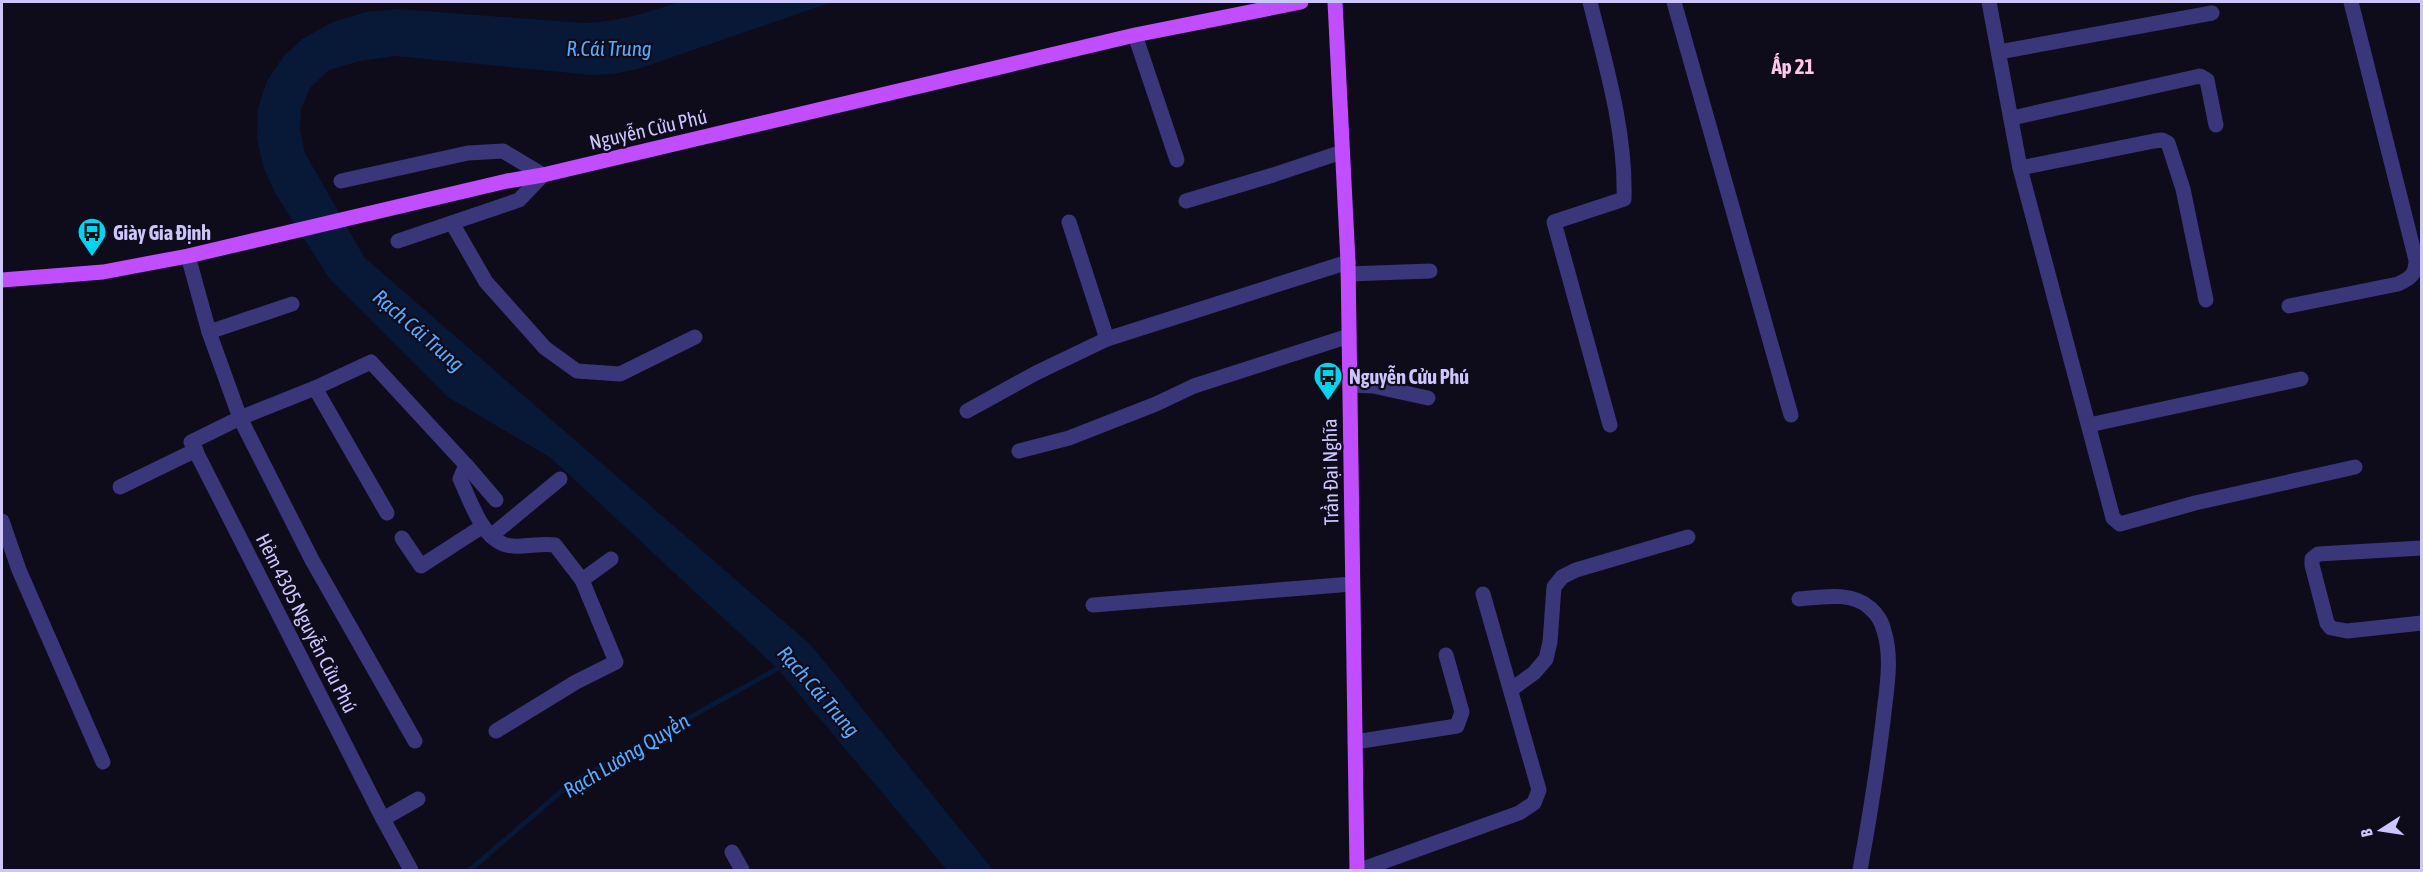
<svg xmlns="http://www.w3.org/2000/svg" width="2423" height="872" font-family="'Asap Condensed',sans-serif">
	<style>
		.water { fill: #081837 }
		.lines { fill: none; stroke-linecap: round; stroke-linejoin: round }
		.stream { stroke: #081837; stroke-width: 5 }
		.minor { stroke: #3a367a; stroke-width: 15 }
		.major { stroke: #c04dff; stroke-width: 15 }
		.labels { text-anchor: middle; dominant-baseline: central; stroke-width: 4.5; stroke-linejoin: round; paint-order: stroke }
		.street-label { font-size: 20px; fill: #cdc5ff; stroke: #0e0b1b }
		.poi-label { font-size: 20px; font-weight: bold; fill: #cdc5ff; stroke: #0e0b1b; text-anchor: start }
		.water-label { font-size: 21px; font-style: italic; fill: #54abff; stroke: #0e0b1b }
		.neighbourhood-label { font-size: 21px; font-weight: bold; fill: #ffc7e9; stroke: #0e0b1b }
	</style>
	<rect width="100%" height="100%" fill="#0e0b1b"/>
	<!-- water -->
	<path class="water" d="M680 2H832L638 69 613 74 592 75 395 56 360 61 329 70 310 88 301 109 300 130 305 153 364 257 811 645 993 870H947L778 669 551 458 448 397 329 278 275 193 263 166 257 138 258 108 267 81 283 57 302 39 333 22 366 12 397 9 584 23C618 22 648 12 680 2Z"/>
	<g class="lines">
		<!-- stream -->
		<polyline class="stream" points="470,870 570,784 784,665"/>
		<!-- minor -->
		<g class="minor">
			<path d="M1590 2C1606 66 1626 132 1624 199L1554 222 1610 425"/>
			<polyline points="1674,2 1791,415"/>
			<polyline points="1989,2 2020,168 2113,518 2120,524 2195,503 2355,467"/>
			<polyline points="1135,35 1177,160"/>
			<polyline points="1999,52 2212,13"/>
			<polyline points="2012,118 2200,76 2207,80 2216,125"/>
			<polyline points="2020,168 2154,141 2162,140 2168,143 2183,189 2206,300"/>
			<polyline points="341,181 468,153 503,151 543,175 519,200 398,241"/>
			<polyline points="1186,201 1273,175 1342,152"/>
			<polyline points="1069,222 1107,339"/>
			<polyline points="452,223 486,282 545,348 577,371 620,374 695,337"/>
			<polyline points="188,256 209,332 240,418 191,442 383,819 411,870"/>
			<polyline points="1348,274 1430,271"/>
			<path d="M2289 306 2398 284C2411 278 2416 274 2416 260L2351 2"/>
			<polyline points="209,332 292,304"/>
			<polyline points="1350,385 1373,386 1428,398"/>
			<polyline points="315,388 387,513"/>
			<polyline points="967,411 1036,373 1107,339 1348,262"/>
			<polyline points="2089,425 2301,379"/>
			<polyline points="1019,451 1069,438 1156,404 1194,386 1349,336"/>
			<polyline points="466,465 496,500"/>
			<polyline points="120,487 196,450"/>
			<polyline points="2,521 19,570 103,762"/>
			<polyline points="491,536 560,479"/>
			<polyline points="402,538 421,566 483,526"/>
			<polyline points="2422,548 2318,554 2312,559 2312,565 2327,623 2331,628 2347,631 2422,623"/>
			<polyline points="582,580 611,559"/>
			<path d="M1799 599C1821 597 1852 591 1870 608 1877 614 1882 622 1884 631 1893 659 1886 692 1883 721 1877 771 1869 821 1860 870"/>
			<polyline points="1093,605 1352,584"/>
			<polyline points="1512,689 1534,673 1546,659 1550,642 1554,587 1562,577 1576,570 1688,537"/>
			<path d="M415 741 312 560 240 418 315 388 371 362 466 465 460 479C471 501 483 545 513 546 527 547 541 543 555 545L582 580 616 662 576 682 496 731"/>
			<polyline points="1355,742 1457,726 1462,712 1446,655"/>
			<polyline points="383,819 418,799"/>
			<polyline points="732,852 742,870"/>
			<polyline points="1360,870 1519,813 1534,803 1539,790 1483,594"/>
		</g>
		<!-- major -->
		<g class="major">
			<polyline points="1335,2 1348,262 1357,870"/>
			<polyline points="2,280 103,272 188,256 507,181 543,175 1135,35 1301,2"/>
		</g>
	</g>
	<!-- icons -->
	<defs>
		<g id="bus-pin" transform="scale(1.5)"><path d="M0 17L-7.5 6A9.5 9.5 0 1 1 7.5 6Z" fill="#01d2ef" stroke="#0e0b1b"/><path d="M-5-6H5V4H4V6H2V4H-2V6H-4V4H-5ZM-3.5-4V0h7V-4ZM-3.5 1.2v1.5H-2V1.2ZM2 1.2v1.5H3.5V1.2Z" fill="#111"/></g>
	</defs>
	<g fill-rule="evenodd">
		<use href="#bus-pin" x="92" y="232"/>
		<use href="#bus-pin" x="1328" y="376"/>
	</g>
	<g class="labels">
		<!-- street labels -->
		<g class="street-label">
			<text transform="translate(648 129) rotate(-13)">Nguyễn Cửu Phú</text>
			<text transform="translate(1330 472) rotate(-91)">Trần Đại Nghĩa</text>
			<text transform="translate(307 623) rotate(63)">Hẻm 4305 Nguyễn Cửu Phú</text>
		</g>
		<!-- poi labels -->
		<g class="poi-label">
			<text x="113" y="232">Giày Gia Định</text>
			<text x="1349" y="376">Nguyễn Cửu Phú</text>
		</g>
		<!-- water labels -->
		<g class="water-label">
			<text x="609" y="48">R.Cái Trung</text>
			<text transform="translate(419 330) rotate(41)">Rạch Cái Trung</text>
			<text transform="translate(819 691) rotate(49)">Rạch Cái Trung</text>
			<text transform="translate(626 755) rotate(-31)">Rạch Lương Quyền</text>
		</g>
		<!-- neighbourhood labels -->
		<g class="neighbourhood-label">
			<text x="1793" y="66">Ấp 21</text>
		</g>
	</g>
	<!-- border -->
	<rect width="2423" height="872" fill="none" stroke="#cdc5ff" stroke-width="6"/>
	<!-- north arrow -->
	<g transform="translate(2381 830) rotate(258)" stroke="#0e0b1b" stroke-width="4.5" paint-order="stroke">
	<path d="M0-4.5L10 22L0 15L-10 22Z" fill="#cdc5ff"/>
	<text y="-9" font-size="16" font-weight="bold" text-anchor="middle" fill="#cdc5ff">B</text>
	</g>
</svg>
